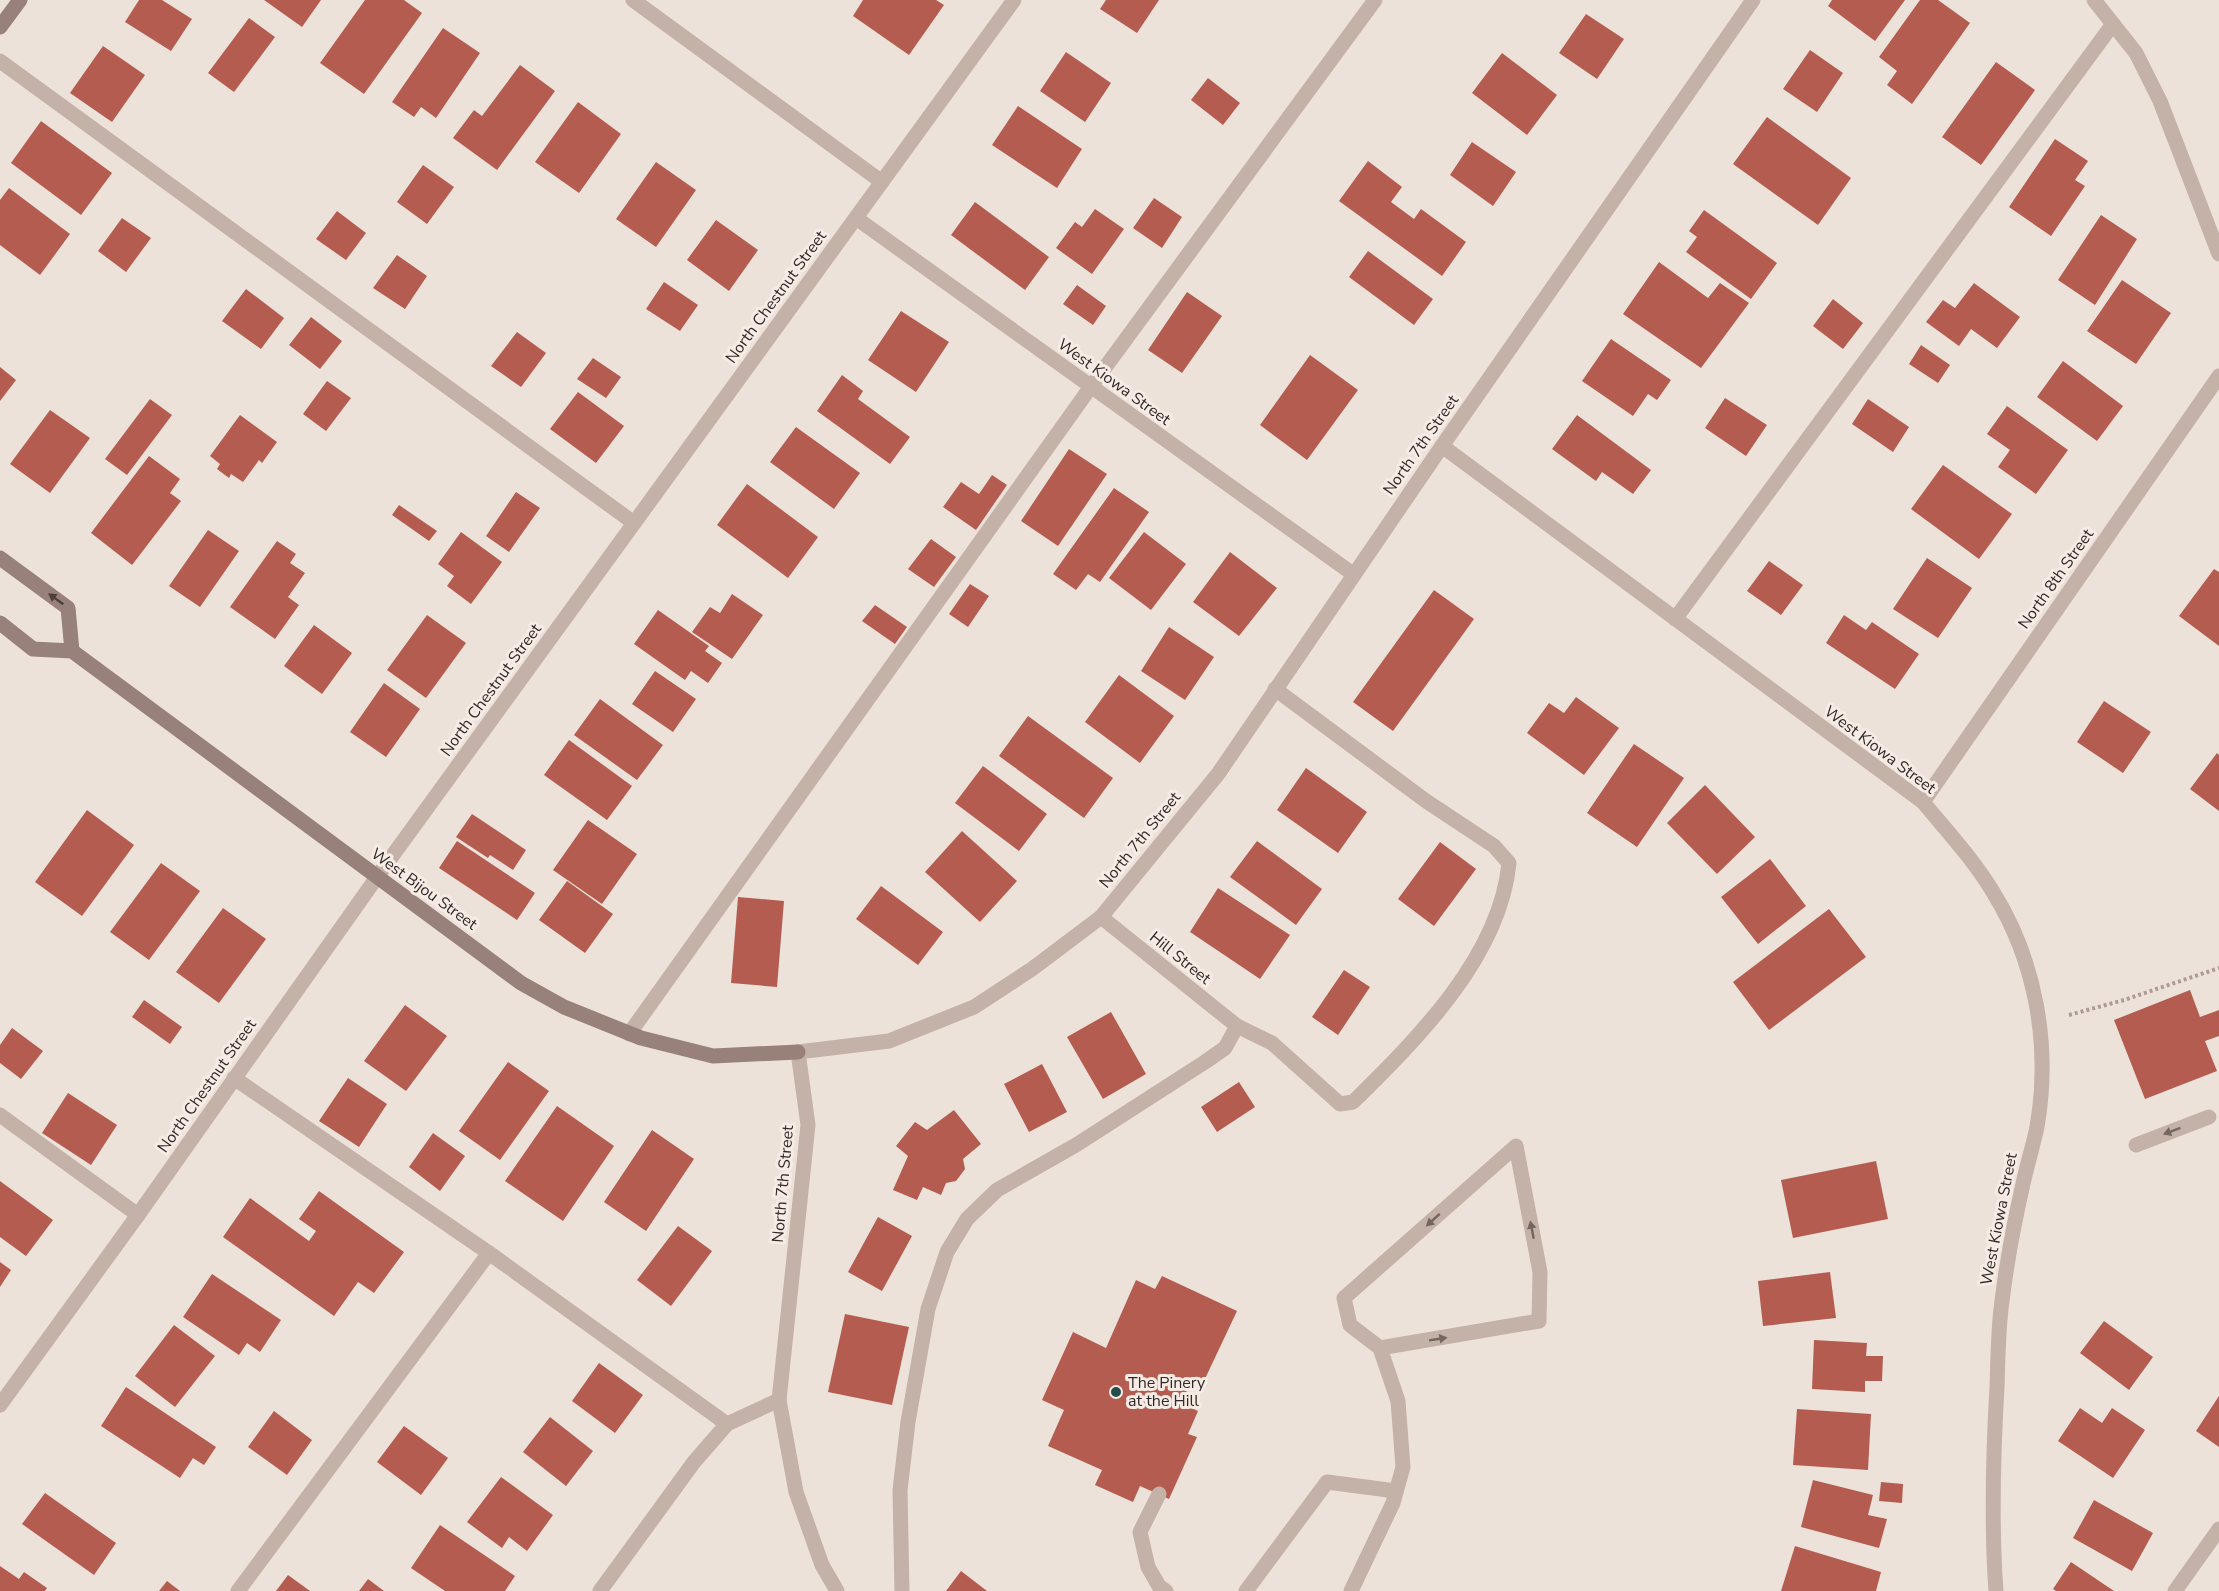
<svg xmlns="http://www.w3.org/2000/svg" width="2219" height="1591" font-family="'Nunito Sans',sans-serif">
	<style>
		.building { fill: #b55c50 }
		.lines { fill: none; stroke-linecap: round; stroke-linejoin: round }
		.path { stroke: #af9b92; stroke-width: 4; stroke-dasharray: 3 3; stroke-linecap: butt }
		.service { stroke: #c4b1a8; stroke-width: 15 }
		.minor { stroke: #c4b1a8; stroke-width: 15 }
		.tertiary { stroke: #c4b1a8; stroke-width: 15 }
		.secondary { stroke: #97817a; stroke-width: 15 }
		.oneway { fill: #4a3f3c }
		.oneway2 { fill: #736661 }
		.poi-dot { fill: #224d4b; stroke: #f6ece5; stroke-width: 2 }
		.labels { text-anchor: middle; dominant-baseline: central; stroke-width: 6; stroke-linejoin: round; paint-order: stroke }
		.street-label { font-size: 16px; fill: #312927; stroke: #f6ece5 }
		.poi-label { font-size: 16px; fill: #312927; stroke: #f6ece5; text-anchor: start }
	</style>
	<rect width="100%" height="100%" fill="#ede2da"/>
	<!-- building -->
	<g class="building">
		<polygon points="139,0 162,0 192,19 171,51 125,22"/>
		<polygon points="264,0 321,0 302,27"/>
		<polygon points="365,0 404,0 422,13 364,94 320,63"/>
		<polygon points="863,0 936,0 944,5 909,55 853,16"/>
		<polygon points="1106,0 1159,0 1137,33 1100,9"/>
		<polygon points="1832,0 1905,0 1875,41 1828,6"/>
		<polygon points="1920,0 1938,0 1970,23 1912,104 1887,85 1897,71 1879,57"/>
		<polygon points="1586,14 1624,39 1597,79 1559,53"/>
		<polygon points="249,18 275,37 234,92 208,73"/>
		<polygon points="443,28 480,53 436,118 421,107 414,117 392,102"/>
		<polygon points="103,46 145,75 112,122 70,93"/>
		<polygon points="1810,50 1843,73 1817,112 1783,89"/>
		<polygon points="1066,52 1111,83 1085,122 1040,91"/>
		<polygon points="1502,53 1557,95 1527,135 1472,93"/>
		<polygon points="1996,62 2035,90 1981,165 1942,137"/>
		<polygon points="520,65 555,91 497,170 453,138 474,110 482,116"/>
		<polygon points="1208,78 1240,103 1223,125 1191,100"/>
		<polygon points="578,102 621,134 579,193 535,162"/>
		<polygon points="1018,106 1082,149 1057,188 992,145"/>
		<polygon points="1767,117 1851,178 1818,225 1733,164"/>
		<polygon points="41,121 112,173 81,215 11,163"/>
		<polygon points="2055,139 2088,161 2075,180 2085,186 2051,236 2009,207"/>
		<polygon points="1472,142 1516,172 1493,206 1450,175"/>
		<polygon points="1368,161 1402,187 1391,202 1414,219 1421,209 1466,242 1442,276 1339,201"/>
		<polygon points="656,162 696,190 656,247 616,219"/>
		<polygon points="423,165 454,187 427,224 397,202"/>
		<polygon points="9,188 70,234 40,275 0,245 0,200"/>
		<polygon points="1154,198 1182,217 1162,248 1133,228"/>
		<polygon points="975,202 1049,257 1025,290 951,235"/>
		<polygon points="1095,209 1124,229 1092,274 1056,248 1075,222 1082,227"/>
		<polygon points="1704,210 1777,263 1751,299 1686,252 1697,237 1689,231"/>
		<polygon points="337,211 366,233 346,260 316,239"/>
		<polygon points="2101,215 2137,239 2095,305 2058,280"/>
		<polygon points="122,218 151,238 126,272 98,251"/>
		<polygon points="716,220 758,250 729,291 687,260"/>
		<polygon points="1368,251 1433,299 1414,325 1349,277"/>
		<polygon points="397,255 427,276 405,309 373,288"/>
		<polygon points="1659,262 1708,298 1720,283 1749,303 1701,368 1623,314"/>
		<polygon points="2122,280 2171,313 2136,364 2087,331"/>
		<polygon points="664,282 698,305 680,331 646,309"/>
		<polygon points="1974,283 2020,317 1997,348 1971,329 1959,346 1926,322 1943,300 1955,308"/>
		<polygon points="1077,285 1106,306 1093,325 1063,304"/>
		<polygon points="246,289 284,318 261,349 222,321"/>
		<polygon points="1187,292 1222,316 1182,373 1148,350"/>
		<polygon points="1833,299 1863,323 1843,349 1813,326"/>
		<polygon points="901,311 949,342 916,392 868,360"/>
		<polygon points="311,317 342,341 320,369 289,345"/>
		<polygon points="517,332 546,353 521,387 491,366"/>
		<polygon points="1611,339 1671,380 1657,400 1648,394 1633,416 1582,381"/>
		<polygon points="1921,345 1950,365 1938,383 1909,364"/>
		<polygon points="1310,355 1358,390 1307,460 1260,425"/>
		<polygon points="593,358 621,377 606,398 577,379"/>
		<polygon points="2063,361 2123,406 2097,441 2037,397"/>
		<polygon points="0,367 16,380 0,401"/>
		<polygon points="842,375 863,391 858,399 910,437 890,464 817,411"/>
		<polygon points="327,381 351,398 326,431 303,414"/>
		<polygon points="578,392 624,426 596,463 550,429"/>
		<polygon points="1725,398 1767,425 1746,456 1705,428"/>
		<polygon points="150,399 172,415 127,475 105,459"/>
		<polygon points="1868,399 1909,427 1893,452 1852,424"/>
		<polygon points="2007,406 2068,450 2036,494 1998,467 2010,450 1987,434"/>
		<polygon points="50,410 90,438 50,493 10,464"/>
		<polygon points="240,415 277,442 262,463 259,460 243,482 231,474 229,478 217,469 220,464 210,456"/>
		<polygon points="1577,415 1651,470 1633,494 1602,472 1596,481 1552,449"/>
		<polygon points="796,427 860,473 834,509 770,462"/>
		<polygon points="1069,449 1107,474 1058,546 1021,521"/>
		<polygon points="149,456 180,479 170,493 181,501 132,565 91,533"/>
		<polygon points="1943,465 2012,514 1979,559 1911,509"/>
		<polygon points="992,475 1007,485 976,530 943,507 961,482 979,494"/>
		<polygon points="747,484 818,537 788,578 717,525"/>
		<polygon points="1114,488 1149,512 1100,582 1088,574 1076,590 1053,574"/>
		<polygon points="516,492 540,508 509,552 486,536"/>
		<polygon points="399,505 437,531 429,541 392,515"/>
		<polygon points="208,530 239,551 200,607 169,586"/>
		<polygon points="461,532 502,562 471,604 447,586 454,576 438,564"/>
		<polygon points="1144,532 1186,564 1151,610 1109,578"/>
		<polygon points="931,539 956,557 934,587 908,569"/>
		<polygon points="277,541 296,554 290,563 305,573 288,597 299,605 275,639 230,607"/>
		<polygon points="1230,552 1277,588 1239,636 1193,602"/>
		<polygon points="1927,558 1972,588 1938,638 1893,609"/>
		<polygon points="1769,561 1803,585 1781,615 1747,591"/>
		<polygon points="2214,569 2219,572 2219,646 2179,616"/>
		<polygon points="970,584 989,596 968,627 949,614"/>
		<polygon points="1434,590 1474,619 1393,731 1353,702"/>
		<polygon points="732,594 763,615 732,659 692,632 710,607 720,613"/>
		<polygon points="875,605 907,627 895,644 862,621"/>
		<polygon points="658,610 709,646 705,651 722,663 708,683 691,671 685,680 634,644"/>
		<polygon points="427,615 466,643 426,698 387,670"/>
		<polygon points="1844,615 1866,630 1872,622 1919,654 1895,689 1826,643"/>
		<polygon points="314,625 352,653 322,694 284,666"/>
		<polygon points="1169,627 1214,657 1185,700 1141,671"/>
		<polygon points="655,671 696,699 673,732 632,704"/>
		<polygon points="1119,675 1174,716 1140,763 1085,722"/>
		<polygon points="384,683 420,709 386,757 350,732"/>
		<polygon points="1576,697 1619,728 1584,775 1527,733 1549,703 1564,713"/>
		<polygon points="600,699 663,745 637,780 574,735"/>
		<polygon points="2104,701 2151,732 2123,773 2077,742"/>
		<polygon points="1028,716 1113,778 1084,818 999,756"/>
		<polygon points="569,740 632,786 607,820 544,775"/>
		<polygon points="1634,744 1684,778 1637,847 1587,813"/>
		<polygon points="2217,753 2219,755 2219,811 2190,789"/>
		<polygon points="983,766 1047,814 1019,851 955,803"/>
		<polygon points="1306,768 1367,812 1338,853 1277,810"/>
		<polygon points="1705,785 1755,837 1717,874 1667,823"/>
		<polygon points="87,810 134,845 82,916 35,882"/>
		<polygon points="472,814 526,850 513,870 490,855 488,858 456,837"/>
		<polygon points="588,820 637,854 602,904 553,870"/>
		<polygon points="962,831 1017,881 980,922 925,872"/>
		<polygon points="457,841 535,893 517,920 439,868"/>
		<polygon points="1257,841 1322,889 1296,925 1230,877"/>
		<polygon points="1440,842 1476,869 1434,926 1398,899"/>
		<polygon points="1770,859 1806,906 1758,944 1721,897"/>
		<polygon points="161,863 200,891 149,960 110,932"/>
		<polygon points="567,881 613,914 585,953 539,920"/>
		<polygon points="881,886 943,932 918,965 856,919"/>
		<polygon points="1218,888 1290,935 1260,979 1190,932"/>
		<polygon points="738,897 784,901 777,987 731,983"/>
		<polygon points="223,908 266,939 219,1003 176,972"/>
		<polygon points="1829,909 1866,957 1769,1030 1733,982"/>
		<polygon points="1344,970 1370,987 1338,1035 1312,1017"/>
		<polygon points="2190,990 2200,1017 2219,1010 2219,1036 2205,1041 2217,1071 2145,1099 2114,1020"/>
		<polygon points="144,1000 182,1027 170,1044 132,1017"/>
		<polygon points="405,1005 447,1036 406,1091 364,1061"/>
		<polygon points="1111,1012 1146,1074 1103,1099 1067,1037"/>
		<polygon points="12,1028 43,1051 21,1079 0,1063 0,1045"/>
		<polygon points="508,1062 549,1091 500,1160 459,1131"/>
		<polygon points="1042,1064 1067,1112 1029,1132 1004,1084"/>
		<polygon points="348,1078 387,1104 359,1147 319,1121"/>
		<polygon points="1239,1082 1255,1107 1217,1132 1201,1107"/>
		<polygon points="68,1093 117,1125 91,1165 42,1133"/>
		<polygon points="557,1106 614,1146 563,1221 505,1181"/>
		<polygon points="954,1110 981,1144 963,1159 965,1169 956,1181 946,1183 941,1195 923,1187 917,1200 893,1190 908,1156 896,1146 915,1122 927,1130"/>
		<polygon points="652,1130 694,1159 646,1231 604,1202"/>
		<polygon points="433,1133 465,1156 440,1191 409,1167"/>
		<polygon points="1876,1161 1888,1219 1793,1238 1781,1180"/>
		<polygon points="0,1181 53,1220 26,1256 0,1237"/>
		<polygon points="319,1191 404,1252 374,1293 358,1282 334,1316 223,1237 250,1198 309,1241 316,1231 299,1219"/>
		<polygon points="878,1217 912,1236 882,1291 848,1272"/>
		<polygon points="678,1226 712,1251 671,1306 637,1280"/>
		<polygon points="0,1262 11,1270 0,1287"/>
		<polygon points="1830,1272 1836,1318 1763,1326 1758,1281"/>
		<polygon points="212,1274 281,1320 260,1352 247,1343 239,1355 183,1317"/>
		<polygon points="1162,1276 1237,1311 1203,1383 1193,1378 1181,1403 1198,1411 1188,1434 1197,1437 1169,1499 1140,1486 1133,1502 1095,1485 1102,1470 1048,1446 1064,1410 1042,1400 1073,1332 1106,1348 1136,1280 1155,1289"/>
		<polygon points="845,1314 909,1327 892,1405 828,1392"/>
		<polygon points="2104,1321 2153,1357 2129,1390 2080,1353"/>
		<polygon points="174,1325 215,1356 175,1407 135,1376"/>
		<polygon points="1814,1340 1867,1343 1866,1356 1883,1356 1882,1381 1865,1381 1865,1392 1812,1389"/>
		<polygon points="599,1363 643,1395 615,1433 572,1401"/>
		<polygon points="126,1387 216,1447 204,1465 193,1458 180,1478 101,1426"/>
		<polygon points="2219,1396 2219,1447 2196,1431"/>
		<polygon points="2080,1408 2102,1423 2112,1408 2145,1430 2113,1478 2058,1441"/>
		<polygon points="1797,1409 1871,1414 1868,1470 1793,1465"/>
		<polygon points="274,1411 312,1440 287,1475 248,1447"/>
		<polygon points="550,1417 593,1451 566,1486 523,1452"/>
		<polygon points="404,1426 448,1458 421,1495 377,1462"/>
		<polygon points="501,1477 553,1515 527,1551 509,1537 502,1548 467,1522"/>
		<polygon points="1813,1480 1873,1495 1868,1515 1887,1519 1879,1548 1801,1527"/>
		<polygon points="1881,1482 1903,1484 1902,1503 1879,1501"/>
		<polygon points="45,1493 116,1543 94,1575 22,1524"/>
		<polygon points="2094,1500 2153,1533 2132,1571 2073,1538"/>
		<polygon points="440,1525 515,1576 505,1591 445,1591 411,1568"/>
		<polygon points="1795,1546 1881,1572 1876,1591 1781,1591"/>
		<polygon points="2071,1562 2114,1591 2056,1591 2053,1589"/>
		<polygon points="0,1566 19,1579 24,1572 47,1588 45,1591 0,1591"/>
		<polygon points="961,1571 987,1591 946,1591"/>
		<polygon points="288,1575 310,1591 276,1591"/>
		<polygon points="368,1579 384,1591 359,1591"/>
		<polygon points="167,1581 180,1591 159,1591"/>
	</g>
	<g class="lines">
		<!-- path -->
		<polyline class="path" points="2069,1015 2124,1000 2219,968"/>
		<!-- service -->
		<g class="service">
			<polyline points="0,61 634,523"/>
			<polyline points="1675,619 2113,24"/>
			<polyline points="629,1034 1090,388 1375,0"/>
			<polyline points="234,1078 489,1253 727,1424"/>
			<polyline points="0,1115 138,1215"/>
			<polyline points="2136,1145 2209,1117"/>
			<polyline points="1159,1494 1140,1532 1148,1567 1159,1586 1166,1591"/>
			<polyline points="238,1591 489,1253"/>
			<path d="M902 1591 900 1490 908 1422 928 1309 947 1252 967 1219 997 1190 1076 1145 1205 1062 1225 1048 1237 1026 1272 1043 1340 1104 1353 1102C1417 1039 1500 957 1509 863L1494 846 1426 801 1275 689"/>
			<polyline points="1246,1591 1327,1482 1396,1491"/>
			<polyline points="1351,1591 1393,1503 1403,1467 1398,1401 1380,1348 1350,1325 1344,1298 1516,1146 1540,1272 1539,1321 1380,1348"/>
			<polyline points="2175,1591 2219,1529"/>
		</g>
		<!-- minor -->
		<g class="minor">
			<polyline points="633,0 882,182"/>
			<polyline points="2094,0 2136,53 2160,101 2219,254"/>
			<polyline points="856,218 1353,574"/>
			<path d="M1442 446 1923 802C1947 831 1973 859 1993 892 2036 961 2051 1046 2037 1127 2033 1146 2027 1165 2023 1184 2014 1223 2007 1261 2002 1301 1998 1329 1998 1358 1997 1387 1993 1455 1991 1523 1996 1591"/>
			<polyline points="1923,802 2219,376"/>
			<polyline points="1101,917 1237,1026"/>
			<polyline points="779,1400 796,1492 822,1565 837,1591"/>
			<polyline points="0,1405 138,1215 377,877 1014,0"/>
			<polyline points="600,1591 694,1462 727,1424 779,1400 808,1125 798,1052"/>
		</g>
		<!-- tertiary -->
		<polyline class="tertiary" points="798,1052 889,1041 974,1007 1032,969 1101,917 1218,774 1442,446 1753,0"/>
		<!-- secondary -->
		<g class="secondary">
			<polyline points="0,27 20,0"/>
			<polyline points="0,558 68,608 72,651"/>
			<polyline points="0,623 33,649 72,651 521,983 564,1007 641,1038 713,1056 798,1052"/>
		</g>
	</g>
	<!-- one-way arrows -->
	<defs><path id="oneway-solid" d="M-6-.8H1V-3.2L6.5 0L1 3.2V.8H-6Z" transform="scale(1.5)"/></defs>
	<use class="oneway" href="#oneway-solid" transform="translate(56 599) rotate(-144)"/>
	<g class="oneway2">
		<use href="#oneway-solid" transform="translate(2172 1131) rotate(159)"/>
		<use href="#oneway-solid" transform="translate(1433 1220) rotate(138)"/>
		<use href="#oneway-solid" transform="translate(1532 1230) rotate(-101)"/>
		<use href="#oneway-solid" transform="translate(1438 1339) rotate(-9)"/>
	</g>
	<!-- markers -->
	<circle class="poi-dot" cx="1116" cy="1392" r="6"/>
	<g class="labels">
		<!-- street labels -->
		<g class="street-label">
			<text transform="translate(776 297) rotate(-54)">North Chestnut Street</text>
			<text transform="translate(1114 382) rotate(36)">West Kiowa Street</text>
			<text transform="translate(1421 445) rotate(-55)">North 7th Street</text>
			<text transform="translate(2056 579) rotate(-55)">North 8th Street</text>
			<text transform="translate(491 690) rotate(-54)">North Chestnut Street</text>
			<text transform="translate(1880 750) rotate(37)">West Kiowa Street</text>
			<text transform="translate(1140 840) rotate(-51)">North 7th Street</text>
			<text transform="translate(424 889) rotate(36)">West Bijou Street</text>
			<text transform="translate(1180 958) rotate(39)">Hill Street</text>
			<text transform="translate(207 1086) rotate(-55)">North Chestnut Street</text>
			<text transform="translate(783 1184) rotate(-85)">North 7th Street</text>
			<text transform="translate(1999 1219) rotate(-79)">West Kiowa Street</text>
		</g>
		<!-- poi labels -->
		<g class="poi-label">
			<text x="1128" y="1383">The Pinery<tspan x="1128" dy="18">at the Hill</tspan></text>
		</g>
	</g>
</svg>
